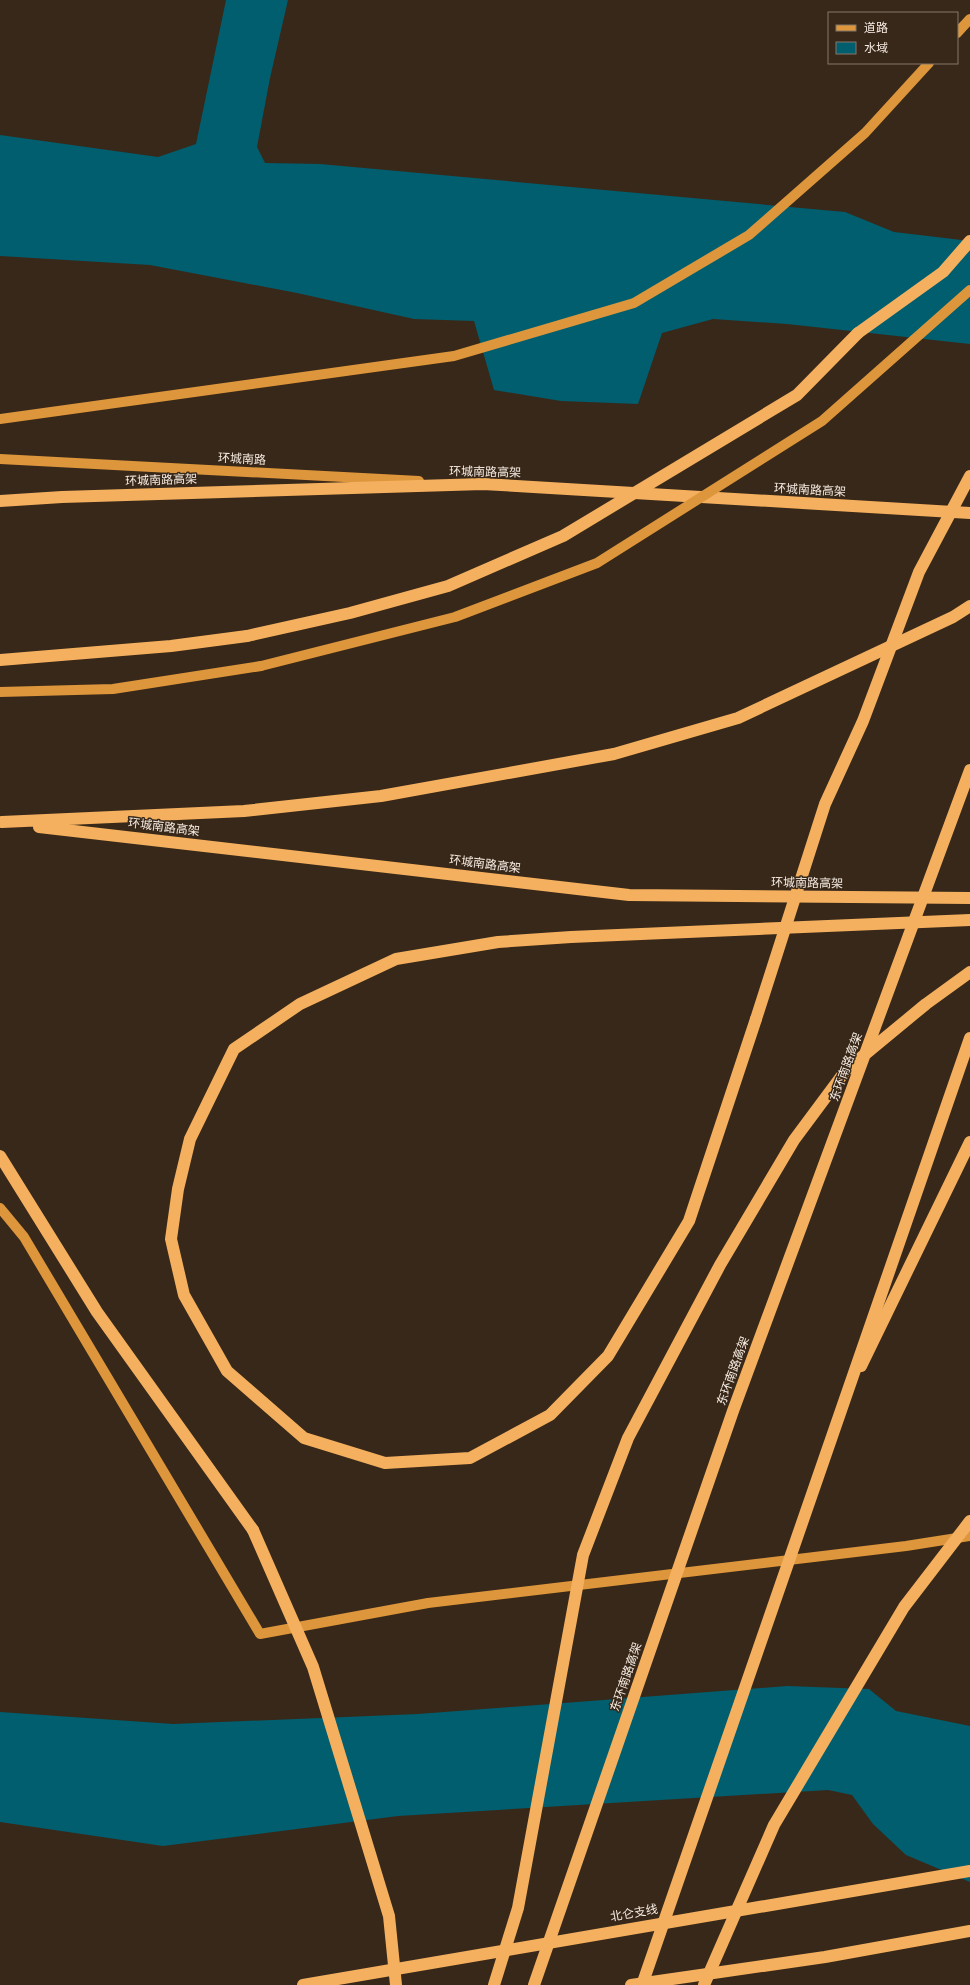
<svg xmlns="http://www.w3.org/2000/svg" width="970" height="1985" font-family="'Varela Round','Noto Sans SC',sans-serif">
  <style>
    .water { fill: #015e6e }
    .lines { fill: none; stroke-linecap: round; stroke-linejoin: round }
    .major { stroke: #dd963b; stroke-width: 10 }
    .highway { stroke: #f4b05e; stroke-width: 12 }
    .major-bridge { stroke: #dd963b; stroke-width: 10 }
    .highway-bridge { stroke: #f4b05e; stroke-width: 12 }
    .labels { text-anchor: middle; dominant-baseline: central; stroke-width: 3; stroke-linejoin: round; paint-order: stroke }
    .street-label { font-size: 12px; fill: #f6ebe2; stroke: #382819 }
  </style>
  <rect width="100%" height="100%" fill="#382819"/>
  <!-- water -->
  <path class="water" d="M 226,0 L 288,0 L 270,78 L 257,147 L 265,163 L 320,164 L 845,212 L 894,232 L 970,241 L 970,344 L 787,324 L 713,319 L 662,333 L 638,404 L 561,401 L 494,390 L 474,321 L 414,319 L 297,293 L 150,265 L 0,256 L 0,135 L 158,157 L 196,144 Z
    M 787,1686 L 869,1689 L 896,1711 L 970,1726 L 970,1882 L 906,1855 L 873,1824 L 852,1795 L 828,1790 L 398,1816 L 163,1846 L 0,1822 L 0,1712 L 173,1724 L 418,1714 Z"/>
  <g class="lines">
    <!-- major -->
    <path class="major" d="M 957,33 L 970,19
      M 0,419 L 454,356 L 634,303 L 749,235 L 865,133 L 929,63
      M 0,459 L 419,481
      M 0,692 L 113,689 L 261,666
      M 0,1208 L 24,1237 L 260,1634 L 428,1603 L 906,1546 L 970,1536"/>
    <!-- highway -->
    <path class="highway" d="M 858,333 L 943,272 L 970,241
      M 0,501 L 62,497 L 483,484 L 970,513
      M 0,660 L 171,646 L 247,636
      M 2,822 L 244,811 L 381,796 L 614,754 L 738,718 L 953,617 L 970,606
      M 39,827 L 629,895 L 970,898
      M 756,1019 L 689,1221 L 608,1356 L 550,1415 L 470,1458 L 385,1463 L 304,1438 L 227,1371 L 184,1295 L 171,1239 L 178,1189 L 190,1139 L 234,1049 L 300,1004 L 396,959 L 498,942 L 571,937 L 970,920
      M 0,1156 L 97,1312 L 253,1530
      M 861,1366 L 970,1142
      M 303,1985 L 970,1871
      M 631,1985 L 825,1957 L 970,1931"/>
    <!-- major-bridge -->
    <path class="major-bridge" d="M 261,666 L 455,617 L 597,563 L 822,421 L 970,290"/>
    <!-- highway-bridge -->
    <path class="highway-bridge" d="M 247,636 L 350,613 L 448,586 L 563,536 L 797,395 L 858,333
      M 756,1019 L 825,804 L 863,721 L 919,572 L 970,476
      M 253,1530 L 313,1667 L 389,1916 L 396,1985
      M 494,1985 L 518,1908 L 583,1555 L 628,1438 L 720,1265 L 794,1140 L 846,1070 L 926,1004 L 970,972
      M 534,1985 L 733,1411 L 970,770
      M 642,1985 L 970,1038
      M 704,1985 L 774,1825 L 904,1607 L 970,1521"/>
  </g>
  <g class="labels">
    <!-- street labels -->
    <g class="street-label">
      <text transform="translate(242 459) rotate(3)">环城南路</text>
      <text transform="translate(485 472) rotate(1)">环城南路高架</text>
      <text transform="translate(161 480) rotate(-2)">环城南路高架</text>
      <text transform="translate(810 490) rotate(3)">环城南路高架</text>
      <text transform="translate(164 827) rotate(7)">环城南路高架</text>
      <text transform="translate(485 864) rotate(7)">环城南路高架</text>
      <text transform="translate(807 883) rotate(1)">环城南路高架</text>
      <text transform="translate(846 1067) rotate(-70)">东环南路高架</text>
      <text transform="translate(733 1371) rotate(-70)">东环南路高架</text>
      <text transform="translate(626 1677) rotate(-71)">东环南路高架</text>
      <text transform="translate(634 1913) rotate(-10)">北仑支线</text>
    </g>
  </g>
  <!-- legend -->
  <rect x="828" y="12" width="130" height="52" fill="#382819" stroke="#847669"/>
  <rect x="836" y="25" width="20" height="6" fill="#dd963b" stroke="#847669"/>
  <text x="864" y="32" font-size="12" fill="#f6ebe2">道路</text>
  <rect x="836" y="42" width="20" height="12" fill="#015e6e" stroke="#847669"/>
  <text x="864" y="52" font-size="12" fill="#f6ebe2">水域</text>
</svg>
